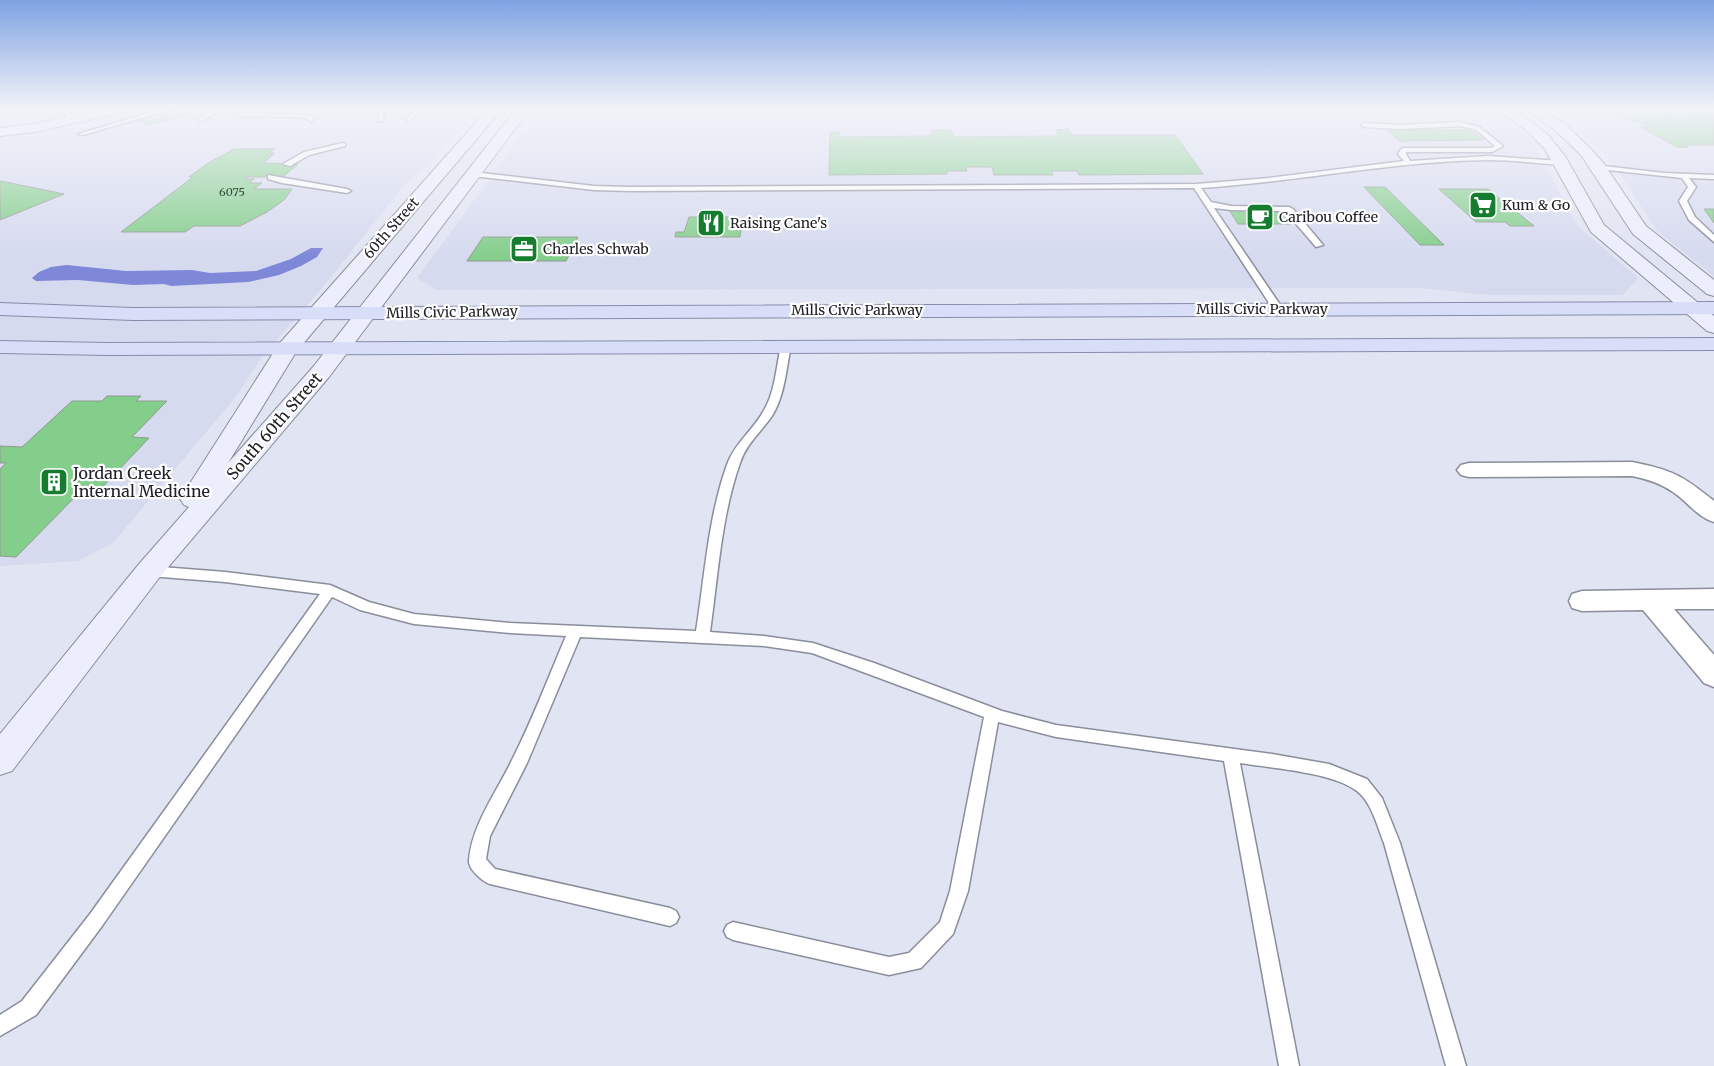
<svg xmlns="http://www.w3.org/2000/svg" width="1714" height="1066" font-family="Merriweather,serif">
  <style>
    .built { fill: #d6daef }
    .water { fill: #7f88d8 }
    .building { fill: #84ce8c; stroke: #909a90 }
    .lines { fill: none; stroke-linecap: round; stroke-linejoin: round }
    .lane-casing { stroke: #8a8d9a; stroke-width: 3 }
    .street-casing { stroke: #8a8d9a; stroke-width: 3 }
    .secondary-casing { stroke: #8a8d9a; stroke-width: 2 }
    .primary-casing { stroke: #878cac; stroke-width: 2 }
    .lane { fill: #fff; fill-rule: evenodd }
    .street { fill: #fff; fill-rule: evenodd }
    .secondary { fill: #eceefc; fill-rule: evenodd }
    .primary { fill: #d8ddf8; fill-rule: evenodd }
    .labels { text-anchor: middle; dominant-baseline: central; stroke-width: 4.5; stroke-linejoin: round; paint-order: stroke }
    .far-number-label { font-size: 11px; fill: #394c40 }
    .far-poi-label { font-size: 14px; fill: #202026; stroke: #fff; text-anchor: start }
    .far-street-label { font-size: 14px; fill: #202026; stroke: #fff }
    .street-label { font-size: 16px; fill: #202026; stroke: #fff }
    .poi-label { font-size: 16px; fill: #202026; stroke: #fff; text-anchor: start }
  </style>
  <rect width="100%" height="100%" fill="#e1e4f2"/>
  <!-- built -->
  <path class="built" d="M 0,109 L 484,109 L 400,190 L 324,286 L 262,357 L 235,398 L 113,543 L 78,561 L 0,566 Z
    M 541,109 L 1492,109 L 1528,137 L 1538,150 L 1567,208 L 1579,227 L 1638,278 L 1623,295 L 1488,295 L 1420,288 L 437,290 L 417,278 Z
    M 1545,109 L 1714,109 L 1714,276 L 1658,232 L 1616,168 L 1603,153 L 1575,128 Z"/>
  <!-- water -->
  <path class="water" d="M 311,248 L 323,248 L 317,257 L 301,266 L 279,275 L 248,282 L 171,286 L 164,284 L 133,285 L 78,280 L 36,281 L 32,278 L 39,272 L 51,267 L 67,265 L 126,271 L 192,270 L 210,273 L 256,271 L 291,259 Z"/>
  <!-- building -->
  <path class="building" d="M 177,109 L 182,109 L 191,114 L 147,125 L 137,119 Z
    M 1610,109 L 1664,109 L 1674,114 L 1714,113 L 1714,145 L 1684,145 L 1688,147 L 1677,147 L 1640,127 L 1648,127 L 1639,122 L 1633,122 Z
    M 273,110 L 309,110 L 305,113 L 269,113 Z
    M 1069,129 L 1072,135 L 1175,135 L 1203,174 L 1079,175 L 1077,171 L 1051,171 L 1053,175 L 994,175 L 992,167 L 966,167 L 967,171 L 947,171 L 947,174 L 829,175 L 830,132 L 839,132 L 839,137 L 933,136 L 931,130 L 951,130 L 953,137 L 1059,136 L 1056,130 Z
    M 1387,130 L 1470,130 L 1484,140 L 1400,141 Z
    M 234,149 L 275,149 L 269,153 L 275,153 L 263,163 L 298,164 L 283,177 L 247,177 L 244,179 L 254,179 L 249,183 L 262,183 L 254,189 L 292,189 L 284,200 L 267,212 L 240,226 L 194,226 L 185,232 L 121,232 L 193,177 L 189,177 L 208,163 Z
    M 0,182 L 1,181 L 64,194 L 0,220 Z
    M 1364,187 L 1385,187 L 1444,245 L 1420,245 Z
    M 1439,189 L 1488,189 L 1534,226 L 1510,226 L 1505,222 L 1476,222 Z
    M 1704,209 L 1714,209 L 1714,223 Z
    M 1229,210 L 1280,210 L 1291,224 L 1238,224 Z
    M 689,217 L 737,217 L 734,230 L 741,230 L 740,237 L 675,237 L 676,232 L 684,232 Z
    M 483,237 L 578,237 L 566,261 L 467,261 Z
    M 107,396 L 141,396 L 136,401 L 167,401 L 132,437 L 149,438 L 95,495 L 77,495 L 16,557 L 0,556 L 0,469 L 6,463 L 0,463 L 0,446 L 22,447 L 72,401 L 102,401 Z"/>
  <g class="lines">
    <defs>
      <path id="lane" d="M 60,109 L 66,109 L 75,120 L 74,121 L 70,121 Z
        M 163,109 L 172,109 L 83,135 L 78,134 Z
        M 214,109 L 221,109 L 202,121 L 198,121 L 198,119 Z
        M 370,109 L 384,111 L 383,121 L 379,121 L 379,113 Z
        M 417,109 L 423,109 L 410,121 L 406,121 L 406,119 Z
        M 240,113 L 310,115 L 314,120 L 311,122 L 306,118 L 299,117 L 238,116 L 237,115 Z
        M 1460,122 L 1479,127 L 1503,146 L 1492,152 L 1406,152 L 1406,154 L 1410,161 L 1488,156 L 1560,161 L 1564,163 L 1560,165 C 1536,163 1512,160 1488,160 C 1392,161 1297,182 1201,188 L 1211,202 L 1231,206 L 1289,207 L 1293,209 L 1323,245 L 1316,247 L 1285,211 L 1231,210 L 1214,208 L 1283,309 L 1278,312 L 1273,309 L 1194,188 L 631,191 L 594,190 L 473,176 L 469,174 L 473,172 L 594,186 L 631,187 L 1196,184 L 1269,178 L 1404,161 L 1398,154 L 1401,149 L 1403,148 L 1491,148 L 1495,146 L 1475,129 L 1460,126 L 1402,129 L 1364,127 L 1361,125 L 1364,123 L 1402,125 Z
        M 343,143 L 345,144 L 345,146 L 309,155 L 290,166 L 283,164 L 304,152 Z
        M 1595,165 L 1664,173 L 1714,175 L 1714,179 L 1689,178 L 1696,187 L 1687,201 L 1695,217 L 1714,235 L 1714,242 L 1689,220 L 1679,201 L 1688,187 L 1682,178 L 1598,169 L 1595,169 Z
        M 268,175 L 347,189 L 351,191 L 347,193 L 282,183 L 268,179 Z
        M 786,343 L 791,346 C 786,369 785,395 772,416 C 761,432 746,444 740,463 C 721,517 718,576 710,632 L 764,636 L 813,643 L 874,663 L 1002,711 L 1056,725 L 1272,754 L 1329,764 L 1367,779 L 1382,798 L 1400,843 L 1466,1066 L 1446,1066 L 1384,843 C 1377,826 1371,799 1354,789 C 1329,772 1271,768 1240,763 L 1299,1066 L 1279,1066 L 1224,761 L 1056,737 L 998,722 L 968,891 L 953,934 L 921,968 L 889,975 L 733,940 L 727,937 L 724,931 L 727,925 L 733,922 L 889,957 L 909,953 L 940,922 L 950,891 L 984,717 L 812,653 L 764,646 L 580,637 L 527,763 L 490,836 L 486,859 L 495,869 L 670,908 L 676,911 L 679,917 L 676,923 L 670,926 L 490,884 C 482,881 468,869 469,860 C 472,825 496,793 511,762 C 532,721 548,678 566,636 L 510,633 L 414,624 L 360,610 L 332,597 L 102,926 L 36,1015 L 0,1036 L 0,1015 L 22,1001 L 90,914 L 320,594 L 225,582 L 149,576 L 144,574 L 142,571 L 144,568 L 149,566 L 225,572 L 330,585 L 369,602 L 414,614 L 510,623 L 696,631 C 705,575 708,516 728,462 C 736,442 753,430 763,412 C 775,393 776,368 781,346 Z"/>
      <path id="street" d="M 1632,462 C 1672,470 1682,475 1714,501 L 1714,522 C 1697,517 1687,501 1673,492 C 1660,483 1647,479 1632,476 L 1469,477 L 1461,475 L 1457,470 L 1461,465 L 1469,463 Z
        M 1714,589 L 1714,609 L 1674,609 L 1714,655 L 1714,687 L 1704,683 L 1643,610 L 1582,611 L 1572,608 L 1569,601 L 1572,594 L 1582,591 Z"/>
      <path id="secondary" d="M 102,109 L 127,109 L 125,112 L 35,132 L 0,136 L 0,128 L 35,124 Z
        M 488,109 L 502,109 L 296,352 L 228,463 L 313,367 L 516,109 L 530,109 L 329,377 L 159,578 L 12,771 L 0,775 L 0,734 L 139,564 L 189,507 L 184,505 L 180,499 L 279,344 Z
        M 1498,109 L 1514,109 L 1547,134 L 1565,156 L 1604,225 L 1714,316 L 1714,333 L 1707,331 L 1591,232 L 1545,149 L 1528,132 Z
        M 1525,109 L 1541,109 L 1566,125 L 1591,149 L 1604,164 L 1646,226 L 1714,280 L 1714,296 L 1707,294 L 1633,234 L 1581,155 L 1556,131 Z"/>
      <path id="primary" d="M 1714,302 L 1714,314 L 133,320 L 0,315 L 0,303 L 133,308 Z
        M 1714,338 L 1714,350 L 106,355 L 0,353 L 0,341 L 106,343 Z"/>
    </defs>
    <!-- lane casing -->
    <use href="#lane" class="lane-casing"/>
    <!-- street casing -->
    <use href="#street" class="street-casing"/>
    <!-- secondary casing -->
    <use href="#secondary" class="secondary-casing"/>
    <!-- primary casing -->
    <use href="#primary" class="primary-casing"/>
    <!-- lane -->
    <use href="#lane" class="lane"/>
    <!-- street -->
    <use href="#street" class="street"/>
    <!-- secondary -->
    <use href="#secondary" class="secondary"/>
    <!-- primary -->
    <use href="#primary" class="primary"/>
  </g>
  <!-- sky -->
  <linearGradient id="sky" x2="0" y2="1"><stop stop-color="#7ea2e2"/><stop offset="0.42" stop-color="#f2f3f9"/><stop offset="1" stop-color="#f2f3f9" stop-opacity="0"/></linearGradient>
  <rect width="1714" height="258" fill="url(#sky)"/>
  <!-- icons -->
  <defs>
    <symbol id="supermarket-square" viewBox="-11 -11 22 22"><rect x="-9" y="-9" width="18" height="18" rx="4" fill="#167c30" stroke="#fff"/><path d="M-6-5.5h2.5l.6 2H6L4.5 2H-2.5L-4.4-4H-6ZM-1.5 3.2a1.3 1.3 0 1 0 .1 0ZM3 3.2a1.3 1.3 0 1 0 .1 0Z" fill="#fff"/></symbol>
    <symbol id="cafe-square" viewBox="-11 -11 22 22"><rect x="-9" y="-9" width="18" height="18" rx="4" fill="#167c30" stroke="#fff"/><path d="M-5.5-4.5H6V0H3Q3 3.5 0 3.5H-2.5Q-5.5 3.5-5.5 0ZM3-3.2v2h1.7v-2ZM-6 4.5H4V6H-6Z" fill="#fff"/></symbol>
    <symbol id="restaurant-square" viewBox="-11 -11 22 22"><rect x="-9" y="-9" width="18" height="18" rx="4" fill="#167c30" stroke="#fff"/><path d="M-5-6h1v4h1v-4h1v4h1v-4h1v5L-1.5 .5V6h-2V.5L-5-1ZM5-6V6H3V1.5H1.5Q1.5-4 5-6Z" fill="#fff"/></symbol>
    <symbol id="office-square" viewBox="-11 -11 22 22"><rect x="-9" y="-9" width="18" height="18" rx="4" fill="#167c30" stroke="#fff"/><path d="M-6-3h4V-5.5h4V-3h4V5H-6ZM-1-4.5V-3h2v-1.5ZM-6 0V1H6V0Z" fill="#fff"/></symbol>
    <symbol id="building-square" viewBox="-11 -11 22 22"><rect x="-9" y="-9" width="18" height="18" rx="4" fill="#167c30" stroke="#fff"/><path d="M-4-6H4V6H1V3H-1V6H-4ZM-2.5-4.3h1.7v1.8h-1.7ZM.8-4.3h1.7v1.8H.8ZM-2.5-1h1.7V.8h-1.7ZM.8-1h1.7V.8H.8Z" fill="#fff"/></symbol>
  </defs>
  <g fill-rule="evenodd">
    <use href="#supermarket-square" x="1467" y="189" width="32" height="32"/>
    <use href="#cafe-square" x="1244" y="201" width="32" height="32"/>
    <use href="#restaurant-square" x="695" y="207" width="32" height="32"/>
    <use href="#office-square" x="508" y="233" width="32" height="32"/>
    <use href="#building-square" x="38" y="466" width="32" height="32"/>
  </g>
  <g class="labels">
    <!-- far-number labels -->
    <g class="far-number-label">
      <text x="232" y="192">6075</text>
    </g>
    <!-- far-poi labels -->
    <g class="far-poi-label">
      <text x="1502" y="205">Kum &amp; Go</text>
      <text x="1279" y="217">Caribou Coffee</text>
      <text x="730" y="223">Raising Cane's</text>
      <text x="543" y="249">Charles Schwab</text>
    </g>
    <!-- far-street labels -->
    <g class="far-street-label">
      <text transform="translate(391 228) rotate(-49)">60th Street</text>
      <text x="1262" y="309">Mills Civic Parkway</text>
      <text x="857" y="310">Mills Civic Parkway</text>
      <text transform="translate(452 312) rotate(-1)">Mills Civic Parkway</text>
    </g>
    <!-- street labels -->
    <g class="street-label">
      <text transform="translate(274 426) rotate(-49)">South 60th Street</text>
    </g>
    <!-- poi labels -->
    <g class="poi-label">
      <text x="73" y="473">Jordan Creek<tspan x="73" dy="18">Internal Medicine</tspan></text>
    </g>
  </g>
</svg>
